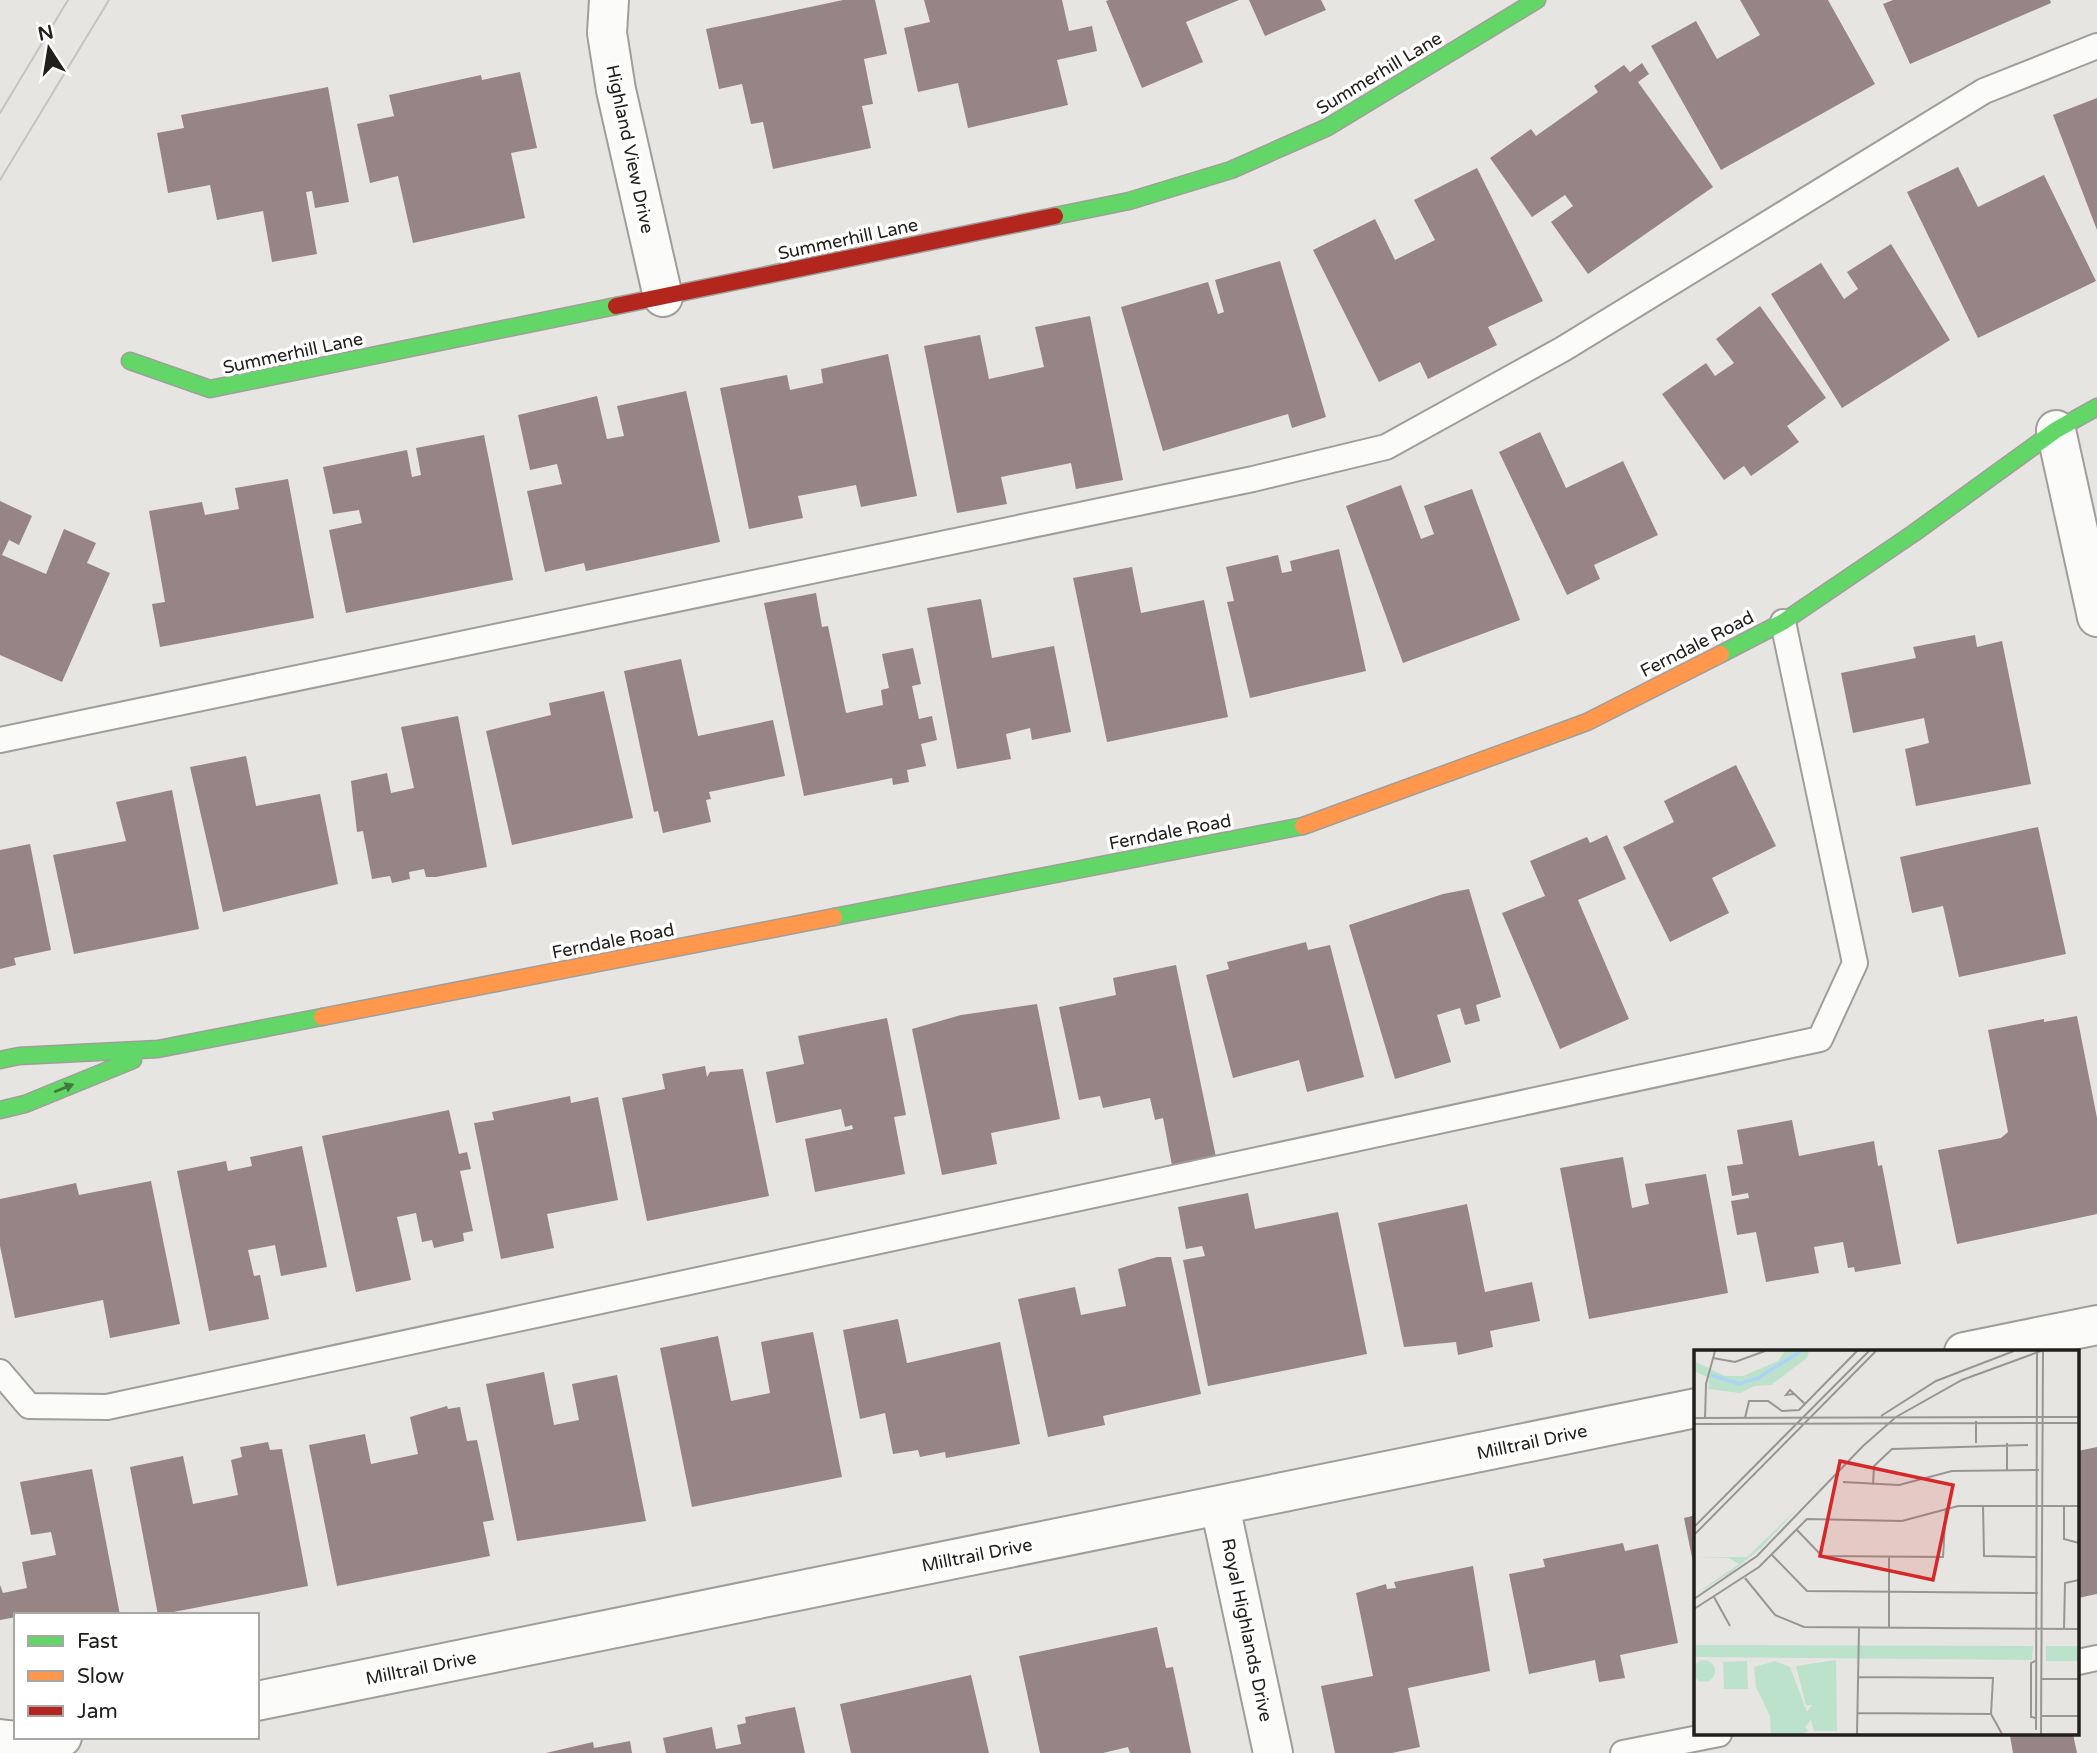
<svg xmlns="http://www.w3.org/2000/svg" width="2097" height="1753" font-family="'Varela Round',sans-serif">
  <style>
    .building { fill: #968584 }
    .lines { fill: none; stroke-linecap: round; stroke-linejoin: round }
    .lane-casing { stroke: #a09e9b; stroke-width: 28 }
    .street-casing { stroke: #a09e9b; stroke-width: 42 }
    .fast-casing { stroke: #a09e9b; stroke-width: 19 }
    .slow-casing { stroke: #a09e9b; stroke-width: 19 }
    .jam-casing { stroke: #a09e9b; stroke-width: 19 }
    .lane { stroke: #fbfbfa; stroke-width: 24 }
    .street { stroke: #fbfbfa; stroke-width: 38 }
    .fast { stroke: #63d668; stroke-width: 16 }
    .slow { stroke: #ff974d; stroke-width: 16 }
    .jam { stroke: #b3261e; stroke-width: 16 }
    .tram { stroke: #c4c4c2; stroke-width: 2 }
    .oneway { fill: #427b42 }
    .labels { text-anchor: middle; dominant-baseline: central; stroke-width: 7; stroke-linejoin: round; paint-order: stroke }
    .street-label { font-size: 18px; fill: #22201d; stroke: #fff }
    .inset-river { fill: none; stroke: #acd4f6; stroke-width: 3.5 }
    .inset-road { fill: none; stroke: #989693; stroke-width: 2 }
    .view { fill: #d62828; fill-opacity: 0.15; stroke: #d62828; stroke-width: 3.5 }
    .inset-edge { fill: none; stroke: #22201d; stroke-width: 3.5 }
  </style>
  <rect width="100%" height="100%" fill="#e7e5e1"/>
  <!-- building -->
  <path class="building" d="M 843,0 L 875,0 L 887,54 L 864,59 L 873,104 L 862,106 L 871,148 L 773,169 L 763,122 L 751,124 L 742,84 L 719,89 L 706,29 Z
    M 924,0 L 1062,0 L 1069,31 L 1092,26 L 1097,51 L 1057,60 L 1068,105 L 968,128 L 958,83 L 918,92 L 904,28 L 930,22 Z
    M 1109,0 L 1239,0 L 1186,22 L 1203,62 L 1142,88 L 1106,1 Z
    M 1249,0 L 1321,0 L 1326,10 L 1265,36 Z
    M 1740,0 L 1828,0 L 1875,84 L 1721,170 L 1651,46 L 1696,21 L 1717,59 L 1760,35 Z
    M 1893,0 L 2050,0 L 2051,3 L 1910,64 L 1883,4 Z
    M 1642,63 L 1649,74 L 1638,82 L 1713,187 L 1588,274 L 1551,222 L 1573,206 L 1565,195 L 1532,217 L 1490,158 L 1531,129 L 1536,136 L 1598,92 L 1594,86 L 1624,65 L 1630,72 Z
    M 520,72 L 537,148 L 511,153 L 525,218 L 413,243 L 398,176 L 370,183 L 357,124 L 394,116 L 389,95 L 481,75 L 482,80 Z
    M 328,87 L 349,202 L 315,208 L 312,191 L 306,192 L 317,254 L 272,262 L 263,211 L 217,220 L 210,185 L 168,193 L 157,133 L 184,128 L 181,115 Z
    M 2097,98 L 2097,230 L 2053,115 Z
    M 1958,167 L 1978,207 L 2044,175 L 2096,281 L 1978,338 L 1907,192 Z
    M 1477,168 L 1543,301 L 1488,327 L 1497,345 L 1428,379 L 1420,362 L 1379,382 L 1313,250 L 1375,219 L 1395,260 L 1435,240 L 1414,200 Z
    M 1891,244 L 1950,340 L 1842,408 L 1771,294 L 1821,263 L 1844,299 L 1858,289 L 1847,272 Z
    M 1280,261 L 1326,417 L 1292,428 L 1288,414 L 1163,451 L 1121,307 L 1208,282 L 1218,314 L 1224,312 L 1215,280 Z
    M 1760,306 L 1826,398 L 1787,426 L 1799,442 L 1751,476 L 1744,466 L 1724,480 L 1662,394 L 1706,363 L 1715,376 L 1734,363 L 1716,339 Z
    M 1090,316 L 1123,480 L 1076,489 L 1071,463 L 1001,477 L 1007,504 L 957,513 L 924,346 L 980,335 L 989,379 L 1044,367 L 1035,327 Z
    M 888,354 L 917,496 L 861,507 L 856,485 L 798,496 L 803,518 L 749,529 L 720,388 L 787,375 L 790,390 L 823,383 L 821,369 Z
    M 686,391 L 720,542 L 586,571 L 584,563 L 545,572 L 527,491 L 562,484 L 557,464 L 530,470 L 518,415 L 597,396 L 607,439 L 624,436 L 617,406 Z
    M 1540,432 L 1566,488 L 1623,461 L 1658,535 L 1594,565 L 1600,579 L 1567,595 L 1499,452 Z
    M 484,435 L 513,580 L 346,613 L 329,530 L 362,523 L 359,510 L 333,514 L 323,467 L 407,450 L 412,477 L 421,475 L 416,448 Z
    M 288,479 L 314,618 L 160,647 L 152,604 L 165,602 L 149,511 L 202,502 L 205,515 L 239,509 L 235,488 Z
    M 1401,485 L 1421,539 L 1434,534 L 1424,506 L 1472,489 L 1520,620 L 1403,663 L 1346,506 Z
    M 0,501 L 32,516 L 19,545 L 9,540 L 2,555 L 46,574 L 64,529 L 96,543 L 87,563 L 110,573 L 62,682 L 0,655 Z
    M 1339,549 L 1366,671 L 1250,698 L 1227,602 L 1234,601 L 1226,567 L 1278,555 L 1282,573 L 1292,571 L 1290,561 Z
    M 1132,567 L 1141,613 L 1204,600 L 1228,717 L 1107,742 L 1073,578 Z
    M 816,593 L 822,627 L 828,626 L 846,713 L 883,705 L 881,690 L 889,688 L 882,654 L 913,648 L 921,684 L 912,686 L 919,719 L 932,716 L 937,740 L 921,744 L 926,766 L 907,770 L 909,782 L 893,785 L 892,778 L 804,796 L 764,603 Z
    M 981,599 L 992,658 L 1054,646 L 1071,732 L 1032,740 L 1030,728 L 1006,734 L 1011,759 L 957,769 L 927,608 Z
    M 1975,635 L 1977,647 L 2002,641 L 2031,784 L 1916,806 L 1905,749 L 1929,743 L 1924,718 L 1853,733 L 1841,673 L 1916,658 L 1913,647 Z
    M 681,659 L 698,736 L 773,720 L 785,776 L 709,792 L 711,799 L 706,800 L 711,822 L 663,833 L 658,811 L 654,812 L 624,671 Z
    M 604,691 L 633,818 L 512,845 L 486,731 L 551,715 L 549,703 Z
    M 458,716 L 487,867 L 436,877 L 426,877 L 424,869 L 409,872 L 410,879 L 392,883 L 390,876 L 372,879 L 363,831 L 357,832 L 351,781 L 387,773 L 391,793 L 414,788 L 401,727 Z
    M 246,756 L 256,806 L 320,794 L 338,884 L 223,912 L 190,767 Z
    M 1736,765 L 1776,846 L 1712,878 L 1729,913 L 1670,942 L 1623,847 L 1674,822 L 1664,801 Z
    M 172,790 L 199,929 L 74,954 L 53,855 L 126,841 L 116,802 Z
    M 2038,827 L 2066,954 L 1959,977 L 1943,906 L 1912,913 L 1900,857 Z
    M 1607,835 L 1626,879 L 1578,900 L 1629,1019 L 1560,1049 L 1502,913 L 1545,896 L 1530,861 L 1587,837 L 1590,843 Z
    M 30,844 L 51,950 L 14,958 L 16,965 L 0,969 L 0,850 Z
    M 1469,889 L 1501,997 L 1476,1005 L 1480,1021 L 1465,1025 L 1460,1008 L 1437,1015 L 1451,1062 L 1395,1079 L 1349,925 L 1443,894 Z
    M 1306,942 L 1308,950 L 1330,945 L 1364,1077 L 1307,1092 L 1299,1060 L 1233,1078 L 1206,975 L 1229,969 L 1227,962 Z
    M 1176,965 L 1217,1162 L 1173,1171 L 1163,1118 L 1155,1120 L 1150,1098 L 1103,1108 L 1100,1096 L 1079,1100 L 1059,1007 L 1116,995 L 1113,978 Z
    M 1037,1004 L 1060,1119 L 991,1133 L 997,1164 L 942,1175 L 912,1029 L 961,1015 Z
    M 2077,1016 L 2097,1118 L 2097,1214 L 1957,1244 L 1938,1150 L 2001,1138 L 2008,1132 L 1988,1030 L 2044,1019 L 2044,1022 Z
    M 887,1018 L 906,1115 L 894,1117 L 905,1174 L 815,1192 L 805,1139 L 853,1129 L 852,1125 L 845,1127 L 841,1109 L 776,1123 L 766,1072 L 804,1064 L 798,1036 Z
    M 705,1066 L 707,1077 L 710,1072 L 743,1069 L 769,1196 L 647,1221 L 622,1098 L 665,1089 L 662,1074 Z
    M 570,1096 L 571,1103 L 598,1097 L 618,1200 L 547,1214 L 554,1248 L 501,1259 L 474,1123 L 494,1120 L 492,1112 Z
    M 449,1110 L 459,1154 L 467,1152 L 471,1169 L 460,1171 L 473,1231 L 463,1233 L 464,1241 L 434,1248 L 432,1240 L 422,1242 L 416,1213 L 397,1217 L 411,1280 L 356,1292 L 322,1136 Z
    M 1792,1120 L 1799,1156 L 1874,1141 L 1878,1166 L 1882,1165 L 1901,1264 L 1855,1272 L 1854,1267 L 1848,1268 L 1843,1242 L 1814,1247 L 1819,1273 L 1766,1282 L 1756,1232 L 1737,1235 L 1731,1201 L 1749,1198 L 1748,1193 L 1732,1196 L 1727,1166 L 1743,1164 L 1737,1130 Z
    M 302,1146 L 327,1267 L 281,1276 L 275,1245 L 248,1250 L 254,1276 L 260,1275 L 269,1319 L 209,1331 L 177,1171 L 226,1161 L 228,1171 L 252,1166 L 250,1157 Z
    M 1623,1157 L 1632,1208 L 1649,1204 L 1645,1184 L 1706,1174 L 1728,1293 L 1589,1319 L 1560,1168 Z
    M 151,1181 L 180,1324 L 110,1338 L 103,1300 L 15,1318 L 0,1246 L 0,1199 L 76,1183 L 79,1195 Z
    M 1248,1193 L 1255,1229 L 1338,1212 L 1367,1354 L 1208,1386 L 1183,1260 L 1205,1256 L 1202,1246 L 1186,1249 L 1178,1207 Z
    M 1467,1204 L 1485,1292 L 1532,1282 L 1540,1321 L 1490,1331 L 1493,1347 L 1458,1355 L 1456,1342 L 1404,1347 L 1378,1223 Z
    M 1157,1257 L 1171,1257 L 1201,1394 L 1103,1416 L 1105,1425 L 1048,1437 L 1018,1299 L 1075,1287 L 1081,1315 L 1126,1306 L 1118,1269 Z
    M 898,1319 L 907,1363 L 1000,1342 L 1020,1444 L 946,1458 L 945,1452 L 920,1457 L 918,1450 L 893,1454 L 885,1413 L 860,1419 L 843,1330 Z
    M 813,1332 L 842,1477 L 692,1507 L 660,1348 L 718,1336 L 731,1401 L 770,1393 L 761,1342 Z
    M 544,1372 L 554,1425 L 579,1420 L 572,1384 L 617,1375 L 646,1521 L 517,1541 L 486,1384 Z
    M 447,1406 L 448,1409 L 460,1407 L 467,1441 L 477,1440 L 494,1520 L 483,1522 L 490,1556 L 337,1586 L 309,1445 L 365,1434 L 371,1464 L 418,1454 L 410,1417 Z
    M 268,1442 L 270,1450 L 282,1449 L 308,1586 L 158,1615 L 130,1467 L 183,1456 L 193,1504 L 238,1495 L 231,1460 L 242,1457 L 240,1447 Z
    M 2097,1447 L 2097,1594 L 2078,1598 L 2078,1451 Z
    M 92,1469 L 120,1615 L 16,1615 L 16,1617 L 0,1620 L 0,1585 L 3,1593 L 27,1588 L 22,1562 L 56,1555 L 51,1532 L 31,1535 L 20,1482 Z
    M 1696,1515 L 1696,1572 L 1695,1572 L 1684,1518 Z
    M 1623,1543 L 1625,1551 L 1658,1544 L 1678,1643 L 1620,1655 L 1625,1678 L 1599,1682 L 1595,1660 L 1529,1674 L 1509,1574 L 1545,1567 L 1543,1559 Z
    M 1473,1566 L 1490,1671 L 1408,1688 L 1420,1747 L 1392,1753 L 1335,1753 L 1321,1686 L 1373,1676 L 1356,1593 L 1386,1584 L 1387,1589 L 1396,1588 L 1394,1582 Z
    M 1157,1627 L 1166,1668 L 1173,1667 L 1191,1753 L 1130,1753 L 1128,1747 L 1103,1753 L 1040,1753 L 1019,1656 Z
    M 971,1675 L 989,1753 L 851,1753 L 840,1704 Z
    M 795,1707 L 805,1753 L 666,1753 L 663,1738 L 712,1727 L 716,1749 L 741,1744 L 737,1725 L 746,1723 L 745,1717 Z
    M 2021,1734 L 2073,1734 L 2077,1753 L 2013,1753 L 2010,1736 Z
    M 630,1741 L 632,1753 L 546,1753 L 593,1742 L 594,1748 Z"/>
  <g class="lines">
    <defs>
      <path id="lane" d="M 0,740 L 1253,479 L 1386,447 L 1563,349 L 1984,91 L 2097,46
        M 0,1372 L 29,1406 L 107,1407 L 1820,1039 L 1855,963 L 1783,622
        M 2078,1662 L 2097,1658
        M 1623,1753 L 1719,1734"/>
      <path id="street" d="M 609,0 L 607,33 L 616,90 L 663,297
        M 2056,430 L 2097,617
        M 1964,1352 L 2097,1325
        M 1220,1506 L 1273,1753
        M 257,1701 L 1696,1408
        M 0,1739 L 26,1742 L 62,1737"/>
      <path id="fast" d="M 1055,216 L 1129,201 L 1231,170 L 1328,127 L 1537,0
        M 130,361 L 210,389 L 616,306
        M 1721,654 L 1783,622 L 1914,533 L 2056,430 L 2097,407
        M 834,917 L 1303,826
        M 0,1060 L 19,1056 L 158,1049 L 322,1017
        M 0,1110 L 25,1104 L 133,1060"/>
      <path id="slow" d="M 1303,826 L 1587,722 L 1721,654
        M 322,1017 L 834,917"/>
      <path id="jam" d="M 616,306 L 1055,216"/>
    </defs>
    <!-- lane casing -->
    <use href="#lane" class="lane-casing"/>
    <!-- street casing -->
    <use href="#street" class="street-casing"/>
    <!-- fast casing -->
    <use href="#fast" class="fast-casing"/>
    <!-- slow casing -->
    <use href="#slow" class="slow-casing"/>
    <!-- jam casing -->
    <use href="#jam" class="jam-casing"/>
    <!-- lane -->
    <use href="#lane" class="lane"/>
    <!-- street -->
    <use href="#street" class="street"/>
    <!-- fast -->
    <use href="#fast" class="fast"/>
    <!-- slow -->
    <use href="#slow" class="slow"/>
    <!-- jam -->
    <use href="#jam" class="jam"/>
    <!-- tram -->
    <path class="tram" d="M 0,113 L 68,0
      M 0,180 L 109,0"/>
  </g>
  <!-- one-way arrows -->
  <defs><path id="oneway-solid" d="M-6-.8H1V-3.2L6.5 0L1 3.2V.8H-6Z" transform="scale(1.75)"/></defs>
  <use class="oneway" href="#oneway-solid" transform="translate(64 1088) rotate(-22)"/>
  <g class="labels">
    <!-- street labels -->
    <g class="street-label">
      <text transform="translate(1379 73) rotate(-31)">Summerhill Lane</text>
      <text transform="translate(630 149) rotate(78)">Highland View Drive</text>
      <text transform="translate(848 239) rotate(-12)">Summerhill Lane</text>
      <text transform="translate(293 353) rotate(-12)">Summerhill Lane</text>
      <text transform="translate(1697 644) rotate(-27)">Ferndale Road</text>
      <text transform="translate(1170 832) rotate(-11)">Ferndale Road</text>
      <text transform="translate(613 941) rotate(-11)">Ferndale Road</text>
      <text transform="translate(1532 1442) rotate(-12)">Milltrail Drive</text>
      <text transform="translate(977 1555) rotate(-11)">Milltrail Drive</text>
      <text transform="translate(1247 1630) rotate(78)">Royal Highlands Drive</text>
      <text transform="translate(421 1668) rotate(-11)">Milltrail Drive</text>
    </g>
  </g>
  <!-- overview -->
  <g transform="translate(1694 1350)">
    <rect width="385" height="385" fill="#e7e5e1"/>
    <path d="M 91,1 L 115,1 L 113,8 L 77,35 L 60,36 L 46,43 L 14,39 L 15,28 L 0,21 L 0,11 L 31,26 L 49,26 L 84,11 ZM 105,157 L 66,199 L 36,223 L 0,245 L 45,214 L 35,208 L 0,207 L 53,207 ZM 0,295 L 339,296 L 338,310 L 0,307 ZM 352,296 L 385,296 L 385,311 L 352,311 ZM-1 321a11 11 0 1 1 22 0a11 11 0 1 1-22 0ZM 142,310 L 143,381 L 120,381 L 117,370 L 111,377 L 115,381 L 107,384 L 77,384 L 76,366 L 62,337 L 60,317 L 81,311 L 96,317 L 113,362 L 118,355 L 112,355 L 102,316 ZM 53,311 L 54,339 L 30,339 L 29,312 Z" fill="#bce2cc"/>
    <path class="inset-river" d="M 17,25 L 45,34 L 64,28 L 107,1"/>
    <path class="inset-road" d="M 19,8 L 41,12 L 71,1M 100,44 L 92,45 L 96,40 L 111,54M 187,66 L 242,31 L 320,1M 0,68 L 385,67M 51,68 L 55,51 L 74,51 L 88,61 L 105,60 L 163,1M 11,69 L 12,34 L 21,1M 0,74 L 385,73M 282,93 L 282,71M 313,93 L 313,120M 149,132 L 205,135 L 258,121 L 345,120M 179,135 L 180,116 L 198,99 L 334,95M 289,155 L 290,206 L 342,207M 370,156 L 370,189 L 385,193M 0,177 L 175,1M 102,179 L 128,206 L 249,207 L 252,158M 0,185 L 182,1M 78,205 L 113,241 L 344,243M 51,228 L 81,265 L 110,277 L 385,279M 20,247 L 36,276M 0,249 L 63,206 L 169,96 L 202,67 L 268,30 L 347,1M 0,259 L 65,217 L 113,169 L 208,171 L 264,156 L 385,156M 195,278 L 195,206M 370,279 L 371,233 L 385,230M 341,311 L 337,313 L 337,367 L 342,368M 164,327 L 299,328 L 297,364 L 308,384M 347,329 L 385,329M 163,363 L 297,364M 347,366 L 385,366M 342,380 L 343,1M 163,384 L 165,278M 347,384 L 349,1"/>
    <path class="view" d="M 146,111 L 259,135 L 239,230 L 126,206 Z"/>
    <rect width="385" height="385" class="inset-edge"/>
  </g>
  <!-- legend -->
  <rect x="14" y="1613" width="245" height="126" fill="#ffffff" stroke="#a7a6a5" stroke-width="2"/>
  <rect x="28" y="1636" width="35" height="10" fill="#63d668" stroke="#a7a6a5" stroke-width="2"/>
  <text x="77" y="1648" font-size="21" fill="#22201d">Fast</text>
  <rect x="28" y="1671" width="35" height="10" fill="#ff974d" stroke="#a7a6a5" stroke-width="2"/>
  <text x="77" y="1683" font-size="21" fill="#22201d">Slow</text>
  <rect x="28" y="1706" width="35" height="10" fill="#b3261e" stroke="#a7a6a5" stroke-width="2"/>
  <text x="77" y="1718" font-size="21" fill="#22201d">Jam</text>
  <!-- north arrow -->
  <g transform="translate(49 49) rotate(348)" stroke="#ffffff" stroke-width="5" paint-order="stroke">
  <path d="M0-5L12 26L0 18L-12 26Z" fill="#22201d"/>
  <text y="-10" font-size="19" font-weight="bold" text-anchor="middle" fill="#22201d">N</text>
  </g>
</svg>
